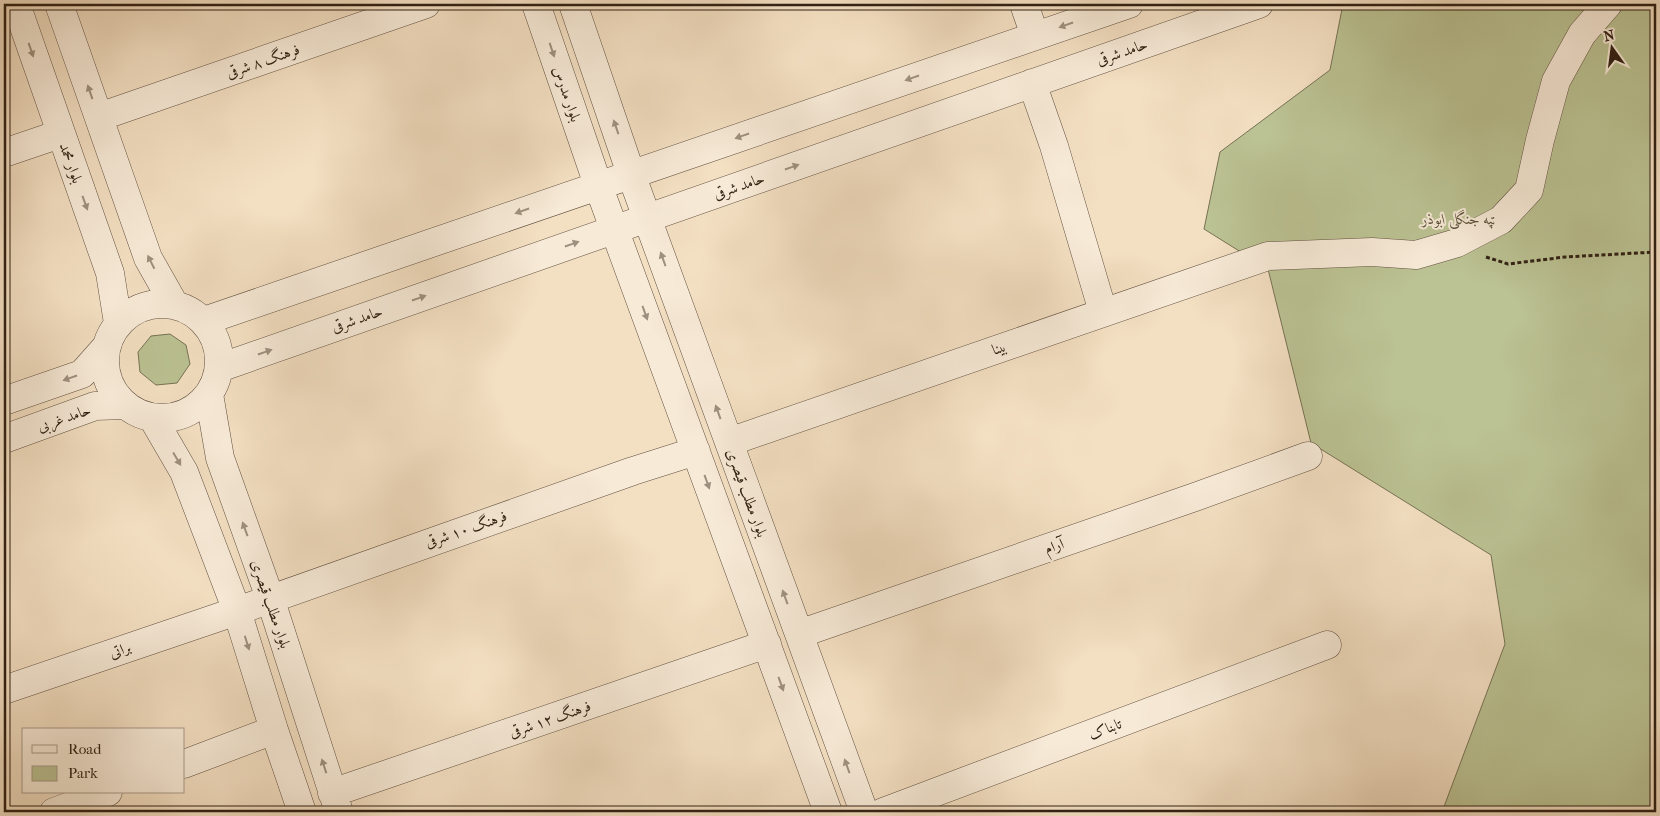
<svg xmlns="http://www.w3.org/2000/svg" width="1660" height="816" font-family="'IM FELL French Canon',Amiri,serif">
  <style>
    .green { fill: #bbc293; stroke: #767254 }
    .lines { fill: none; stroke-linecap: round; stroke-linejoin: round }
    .minor-casing { stroke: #625040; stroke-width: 29 }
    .path { stroke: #312114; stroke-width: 3; stroke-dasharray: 4 2.5; stroke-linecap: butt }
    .minor { stroke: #f7ead7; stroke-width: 28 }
    .oneway { fill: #9e907f }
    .labels { text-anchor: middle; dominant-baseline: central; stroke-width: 4; stroke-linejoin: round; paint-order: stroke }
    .street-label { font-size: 15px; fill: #312114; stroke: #f7ead7 }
    .park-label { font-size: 15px; font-style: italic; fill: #5a513a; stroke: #f7ead7 }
  </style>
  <rect width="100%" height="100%" fill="#f3dfc2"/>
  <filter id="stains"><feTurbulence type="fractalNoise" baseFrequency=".004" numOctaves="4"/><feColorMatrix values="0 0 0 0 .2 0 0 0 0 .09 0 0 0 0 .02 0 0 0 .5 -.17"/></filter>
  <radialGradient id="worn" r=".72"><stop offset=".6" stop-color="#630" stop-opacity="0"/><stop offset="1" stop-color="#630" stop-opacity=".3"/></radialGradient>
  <!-- green -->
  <path class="green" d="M 1343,4 L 1656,4 L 1656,812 L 1442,812 L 1505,644 L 1491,555 L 1311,443 L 1268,269 L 1204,229 L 1220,152 L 1330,70 Z
    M 170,334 L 186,345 L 190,364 L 177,383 L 156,385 L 140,372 L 138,352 L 151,336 Z"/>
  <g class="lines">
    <defs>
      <path id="minor" d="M 16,4 L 110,273 L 118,323
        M 59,4 L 148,258 L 174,304
        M 536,4 L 598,185 L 828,812
        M 573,4 L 631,174 L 864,812
        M 1024,4 L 1035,36
        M 1032,83 L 1054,146 L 1103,312
        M 99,117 L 426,4
        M 4,153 L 60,134
        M105 361a57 57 0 1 1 114 0a57 57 0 1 1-114 0Z
        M 204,321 L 1129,4
        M 219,368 L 1259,4
        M 209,394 L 220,458 L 270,598 L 339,812
        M 4,401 L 82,374 L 106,347
        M 152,417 L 184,472 L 237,611 L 274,730 L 302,812
        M 4,439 L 95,406 L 126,405
        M 729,442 L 1268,256 L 1372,252 L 1416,255 L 1457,243 L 1501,220 L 1529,190 L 1540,140 L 1556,81 L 1582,34 L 1608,4
        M 799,634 L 1195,497 L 1308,456
        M 4,690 L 237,611 L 633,471 L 696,451
        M 184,764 L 274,730
        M 332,793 L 767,644
        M 54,812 L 108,792
        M 883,812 L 1327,645"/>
    </defs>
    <!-- minor casing -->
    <use href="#minor" class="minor-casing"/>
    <!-- path -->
    <path class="path" d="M 1486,257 L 1508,264 L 1565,257 L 1656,252"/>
    <!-- minor -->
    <use href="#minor" class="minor"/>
  </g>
  <!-- one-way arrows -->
  <defs><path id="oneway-solid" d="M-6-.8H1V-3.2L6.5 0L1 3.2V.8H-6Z" transform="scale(1.25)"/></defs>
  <g class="oneway">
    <use href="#oneway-solid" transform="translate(1066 25) rotate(161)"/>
    <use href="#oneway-solid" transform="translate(31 50) rotate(71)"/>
    <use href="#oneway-solid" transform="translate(552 50) rotate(71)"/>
    <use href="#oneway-solid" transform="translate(912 78) rotate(161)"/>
    <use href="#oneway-solid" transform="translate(90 92) rotate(-109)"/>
    <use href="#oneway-solid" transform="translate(616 127) rotate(-109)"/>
    <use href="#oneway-solid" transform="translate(742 136) rotate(161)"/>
    <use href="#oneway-solid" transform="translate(792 167) rotate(-19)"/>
    <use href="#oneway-solid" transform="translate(85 203) rotate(70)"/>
    <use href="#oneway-solid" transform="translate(522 211) rotate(161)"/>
    <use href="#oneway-solid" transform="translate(572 244) rotate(-19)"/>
    <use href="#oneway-solid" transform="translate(663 259) rotate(-110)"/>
    <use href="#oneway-solid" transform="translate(151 262) rotate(-117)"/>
    <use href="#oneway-solid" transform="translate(419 298) rotate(-19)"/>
    <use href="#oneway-solid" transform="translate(645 313) rotate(70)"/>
    <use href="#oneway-solid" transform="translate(265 352) rotate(-19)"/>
    <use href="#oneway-solid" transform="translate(70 378) rotate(161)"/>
    <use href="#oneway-solid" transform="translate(718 412) rotate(-110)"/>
    <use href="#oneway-solid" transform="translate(177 459) rotate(59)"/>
    <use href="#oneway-solid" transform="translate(707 482) rotate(70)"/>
    <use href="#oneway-solid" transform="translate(245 529) rotate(-110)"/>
    <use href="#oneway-solid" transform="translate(785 597) rotate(-110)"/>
    <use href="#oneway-solid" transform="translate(247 643) rotate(73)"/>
    <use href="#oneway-solid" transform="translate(781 684) rotate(70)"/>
    <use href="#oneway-solid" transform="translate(324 766) rotate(-108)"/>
    <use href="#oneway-solid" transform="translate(847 766) rotate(-110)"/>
  </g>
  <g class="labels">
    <!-- street labels -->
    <g class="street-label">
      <text transform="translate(1122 52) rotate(-19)">حامد شرقی</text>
      <text transform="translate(263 61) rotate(-19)">فرهنگ ۸ شرقی</text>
      <text transform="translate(567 94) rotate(71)">بلوار مدرس</text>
      <text transform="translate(71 163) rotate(70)">بلوار محمد</text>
      <text transform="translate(739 186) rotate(-19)">حامد شرقی</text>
      <text transform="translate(357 319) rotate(-19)">حامد شرقی</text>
      <text transform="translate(999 348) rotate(-19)">بینا</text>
      <text transform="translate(64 418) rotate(-19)">حامد غربی</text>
      <text transform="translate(747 493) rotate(70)">بلوار مطلب قیصری</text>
      <text transform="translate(466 529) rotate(-19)">فرهنگ ۱۰ شرقی</text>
      <text transform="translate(1054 546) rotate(-19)">آرام</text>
      <text transform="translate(271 604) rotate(71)">بلوار مطلب قیصری</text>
      <text transform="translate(120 650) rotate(-19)">براتی</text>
      <text transform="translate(550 719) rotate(-19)">فرهنگ ۱۲ شرقی</text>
      <text transform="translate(1105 729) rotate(-21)">تابناک</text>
    </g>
    <!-- park labels -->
    <g class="park-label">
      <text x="1459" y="219">تپه جنگلی ابوذر</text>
    </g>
  </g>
  <!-- margin -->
  <rect width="1660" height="816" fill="none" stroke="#f3dfc2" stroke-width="20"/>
  <rect x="5" y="5" width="1650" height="806" fill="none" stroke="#312114" stroke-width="2.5"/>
  <rect x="10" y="10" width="1640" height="796" fill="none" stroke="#312114"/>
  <!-- legend -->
  <rect x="22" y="728" width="162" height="65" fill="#f7ead7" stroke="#a89a89"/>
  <rect x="32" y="745" width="25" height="8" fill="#f7ead7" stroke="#a89a89"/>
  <text x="68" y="754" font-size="15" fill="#312114">Road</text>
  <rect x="32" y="766" width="25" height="15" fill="#bbc293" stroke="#a89a89"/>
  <text x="68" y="778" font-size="15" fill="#312114">Park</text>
  <!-- north arrow -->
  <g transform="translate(1612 48) rotate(346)" stroke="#f7ead7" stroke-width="4" paint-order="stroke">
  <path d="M0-4L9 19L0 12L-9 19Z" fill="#312114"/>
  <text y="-8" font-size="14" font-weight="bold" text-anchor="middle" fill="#312114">N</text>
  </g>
  <rect width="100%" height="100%" filter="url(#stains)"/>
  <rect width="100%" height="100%" fill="url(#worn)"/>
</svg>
